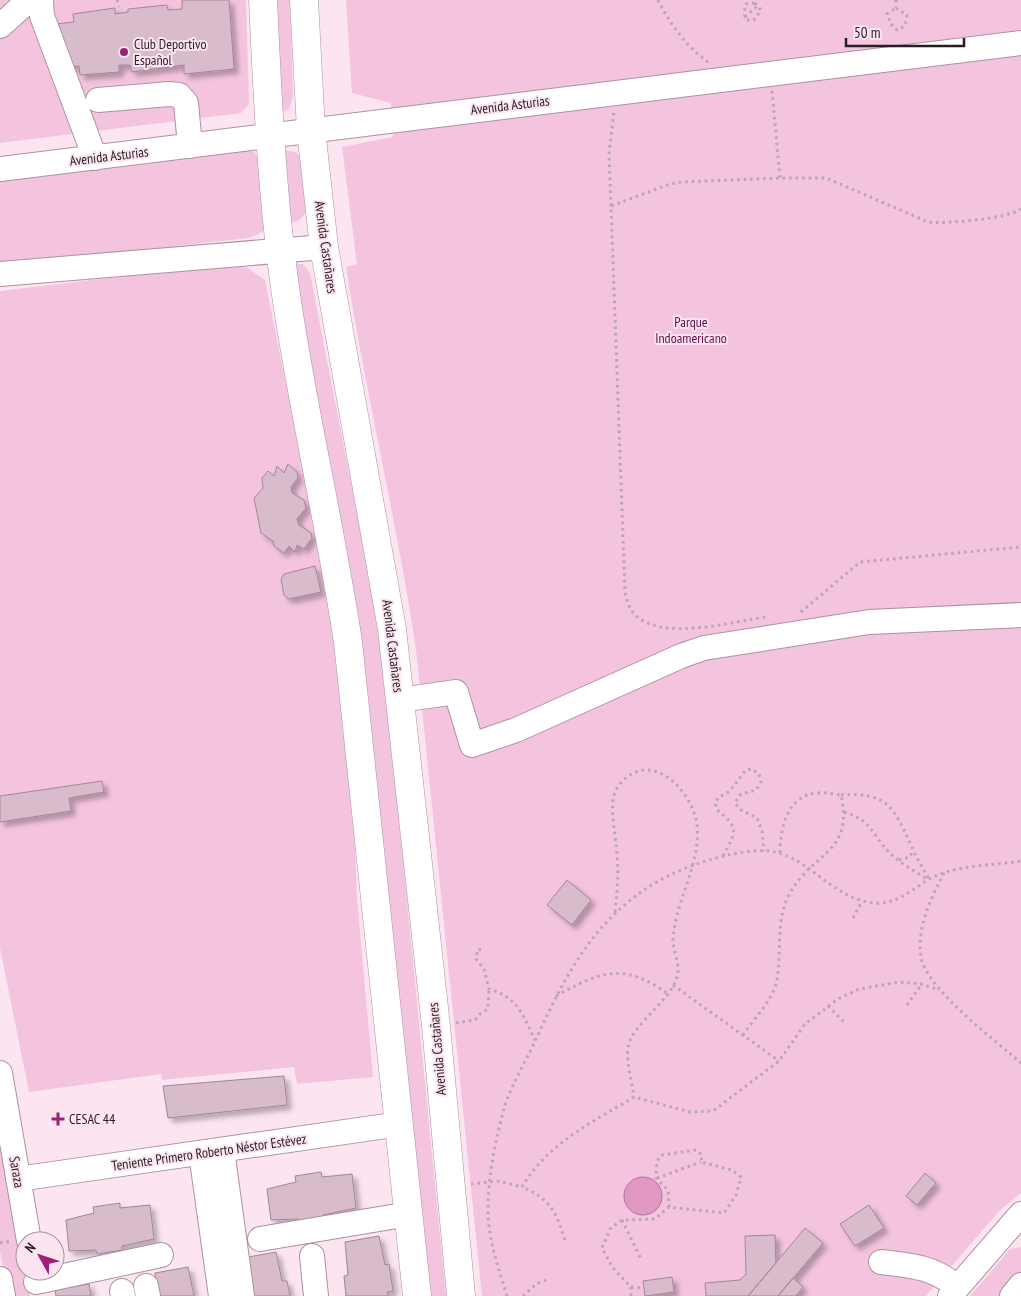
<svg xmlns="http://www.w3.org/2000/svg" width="1021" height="1296" font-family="'PT Sans Narrow',sans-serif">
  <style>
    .green { fill: #f4c4de; fill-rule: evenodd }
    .water { fill: #e198c3; stroke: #a97393 }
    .building { fill: #d8bccb; stroke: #a18795; filter: url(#shadow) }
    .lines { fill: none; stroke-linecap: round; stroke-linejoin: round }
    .minor-casing { stroke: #ac92a0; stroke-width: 26 }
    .major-casing { stroke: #ac92a0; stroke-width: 29 }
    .path { stroke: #b9a6b0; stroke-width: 3; stroke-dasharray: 2.5 4; stroke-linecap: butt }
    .minor { stroke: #fff; stroke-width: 24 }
    .major { stroke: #fff; stroke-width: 28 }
    .poi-dot { fill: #9d2177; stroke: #fce5f1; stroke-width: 2 }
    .labels { text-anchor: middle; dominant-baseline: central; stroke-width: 4; stroke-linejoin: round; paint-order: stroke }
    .poi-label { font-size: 14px; fill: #271d22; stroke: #fce5f1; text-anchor: start }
    .street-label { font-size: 14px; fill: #271d22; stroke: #fce5f1 }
    .park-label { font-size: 14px; fill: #650f4b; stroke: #fce5f1 }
  </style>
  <defs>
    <filter id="shadow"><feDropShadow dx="4.5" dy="4.5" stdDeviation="2.5" flood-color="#0004"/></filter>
  </defs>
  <rect width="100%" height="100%" fill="#fce5f1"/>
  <!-- green -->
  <path class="green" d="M 0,0 L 246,0 L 249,104 L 241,113 L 0,143 Z
    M 268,0 L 290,0 L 293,96 L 289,109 L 283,112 L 277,109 Z
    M 346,0 L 1021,0 L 1021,1193 L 999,1211 L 926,1296 L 482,1296 L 416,650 C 397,521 366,395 346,267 L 357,264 L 342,147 L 393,137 L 391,103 L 352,93 Z
    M 285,150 L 297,153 L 301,159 L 306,212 C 301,220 298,223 288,222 L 282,152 Z
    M 241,151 C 246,151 252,149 256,154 C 267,167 264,212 265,229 L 259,234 L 249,238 L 0,265 L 0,181 Z
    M 297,264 L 303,264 L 310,273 L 381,637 L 446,1296 L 422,1296 L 292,266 Z
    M 246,267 L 265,280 L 329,599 L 351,746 L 357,899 L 373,1077 L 297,1084 L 294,1067 L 162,1080 L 161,1074 L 29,1092 L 0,948 L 0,822 L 70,811 L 69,798 L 104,792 L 102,781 L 0,796 L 0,291 L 185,269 ZM 277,467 L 284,473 L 297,472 L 298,478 L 291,487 L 292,493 L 304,500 L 306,508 L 297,519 L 299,525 L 295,552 L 289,546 L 284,553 L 274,546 L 273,541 L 261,533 L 254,498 L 263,488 L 262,478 L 268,471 L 274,476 ZM 315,566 L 320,592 L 288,599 L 281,579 L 284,574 Z
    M 0,1117 L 25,1271 L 30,1296 L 8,1296 L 0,1251 Z
    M 1021,1247 L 1021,1296 L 970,1296 L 1010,1249 Z"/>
  <!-- water -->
  <path class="water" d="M624 1196a19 19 0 1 1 38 0a19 19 0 1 1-38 0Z"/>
  <!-- building -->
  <path class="building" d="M 182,0 L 229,0 L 234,69 L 184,74 L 184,65 L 132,72 L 130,65 L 119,65 L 119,72 L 80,75 L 79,66 L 71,67 L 55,24 L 74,22 L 73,14 L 115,8 L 115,14 L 128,12 L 128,9 L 167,5 L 168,10 L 182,9 Z
    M 288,464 L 297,472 L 298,478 L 291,487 L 292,493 L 304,500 L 306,508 L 297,519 L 299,525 L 311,533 L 312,538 L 304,549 L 297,545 L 295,552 L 289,546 L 284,553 L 274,546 L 273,541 L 261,533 L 254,498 L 263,488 L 262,478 L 268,471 L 274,476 L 277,466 L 284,473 Z
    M 315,566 L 321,592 L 288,599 L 284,595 L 281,579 L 284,574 Z
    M 102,781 L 104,792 L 69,798 L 71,811 L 0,822 L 0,796 Z
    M 567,880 L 591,900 L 572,925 L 547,905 Z
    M 284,1076 L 287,1105 L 168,1118 L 163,1086 Z
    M 321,1172 L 322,1177 L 352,1174 L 356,1208 L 323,1215 L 324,1219 L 299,1223 L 298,1219 L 271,1220 L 267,1189 L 296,1182 L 295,1176 Z
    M 925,1173 L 936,1183 L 917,1205 L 906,1196 Z
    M 120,1203 L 120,1208 L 150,1205 L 154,1239 L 122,1246 L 122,1250 L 97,1254 L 96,1250 L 69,1251 L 66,1220 L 94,1213 L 93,1207 Z
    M 869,1205 L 884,1228 L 855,1246 L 840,1224 Z
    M 805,1228 L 823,1243 L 778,1296 L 748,1296 Z
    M 775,1235 L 776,1263 L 748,1296 L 706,1296 L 705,1283 L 740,1280 L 746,1274 L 745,1236 Z
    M 379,1236 L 385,1265 L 389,1264 L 393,1291 L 387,1292 L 388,1296 L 346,1296 L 344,1276 L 348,1275 L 345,1242 Z
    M 276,1252 L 282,1281 L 287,1281 L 290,1296 L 243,1296 L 243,1258 Z
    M 188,1267 L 194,1296 L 156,1296 L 155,1273 Z
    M 672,1277 L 674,1292 L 645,1296 L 643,1281 Z
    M 793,1278 L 803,1287 L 796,1296 L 778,1296 Z
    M 89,1284 L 91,1296 L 56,1296 L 55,1290 Z"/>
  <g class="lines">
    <defs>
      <path id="minor" d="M 41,0 L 42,16 L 95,158
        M 0,26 L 29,0
        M 98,100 L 169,94 L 179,95 L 186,103 L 190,146
        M 0,169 L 1021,43
        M 0,274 L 324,247
        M 400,700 L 456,692 L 472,745 L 516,730 L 681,656 L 704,648 L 869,622 L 1021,615
        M 0,1073 L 29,1241
        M 222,1150 L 242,1296
        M 201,1153 L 221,1296
        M 18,1179 L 400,1124
        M 260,1239 L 409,1214
        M 312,1256 L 316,1296
        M 881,1262 C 912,1266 932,1266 957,1287
        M 0,1279 L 3,1296
        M 36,1282 L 161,1255
        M 146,1286 L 148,1296
        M 122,1291 L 123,1296
        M 950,1296 L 1021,1214
        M 1012,1296 L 1021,1285"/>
      <path id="major" d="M 263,0 C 268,109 273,219 291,327 C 308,432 332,537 348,642 L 417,1296
        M 304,0 L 311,130 L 324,247 L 392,629 L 436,1026 L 461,1296"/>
    </defs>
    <!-- minor casing -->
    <use href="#minor" class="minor-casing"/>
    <!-- major casing -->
    <use href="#major" class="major-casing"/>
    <!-- path -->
    <path class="path" d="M 117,0 L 119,7
      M 658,0 C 670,24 686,46 708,62
      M 896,0 L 896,8
      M 755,3 L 761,10 L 754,20 L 746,20 L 744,13 L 746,4 Z
      M 896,8 L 907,15 L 905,26 L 897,30 L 891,24 L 887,14 Z
      M 745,17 L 757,6
      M 772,91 L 780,178
      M 611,206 L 609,154 L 614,112
      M 801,612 L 860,562 L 1021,547
      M 765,617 C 731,622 661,642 634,614 C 629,608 627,600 625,593 L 611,206 L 670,184 L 682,182 L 780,178 L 826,178 L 928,222 C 947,224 1006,219 1021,209
      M 841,795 C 887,792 893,806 911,845 C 916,857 923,868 929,879
      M 844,812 C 872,820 871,834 889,852 C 899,863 915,871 927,879
      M 723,856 C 736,831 740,828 717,810 L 715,803 L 719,797 L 729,792 L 746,770 L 752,769 L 759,774 L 761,782 L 756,790 L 741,794 L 735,802 L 739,809 L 757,818 L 762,830 L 764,851
      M 899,860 L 910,857 L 913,850
      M 944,873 C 931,899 917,925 921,956 C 924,987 996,1041 1021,1063
      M 615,912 C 617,893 619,875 617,856 C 616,837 611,817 613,799 C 615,790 620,782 627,777 C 658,753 694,796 697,825 C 701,866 675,900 673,940 C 673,951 681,966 677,977 C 670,1002 630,1026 628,1048 C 626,1063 632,1082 634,1097
      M 853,918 L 862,901
      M 481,950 L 478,949 L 476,959 L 484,969 L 489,989 C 519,998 522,1014 535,1040
      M 673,985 L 779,1061
      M 556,996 C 601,971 624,962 668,994
      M 907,1005 L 921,985
      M 828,1006 L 844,1022
      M 456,1023 L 475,1020 L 481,1013 L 488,1009 L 489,989
      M 743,1035 C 753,1020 771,1002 776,984 C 783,954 774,921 790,893 C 814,851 854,853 841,795 C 833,794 825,792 817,793 C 787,795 780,829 780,853
      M 657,1178 L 701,1162
      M 471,1184 L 498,1181 L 522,1187
      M 622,1220 L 641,1259
      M 565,1240 C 556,1212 551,1199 522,1187 C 548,1143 593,1122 634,1097 L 690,1112 L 713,1111 L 779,1061 L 805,1024 L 838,999 L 859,989 L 899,982 L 921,984 L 939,990
      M 0,1243 L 12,1241
      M 631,1287 L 644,1288
      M 507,1296 C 498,1267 488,1239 488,1208 C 488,1175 496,1137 505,1105 C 513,1082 526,1061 536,1039 C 559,989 584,938 627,903 C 653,880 690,864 724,856 C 741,852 762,848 779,853 C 813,863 835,899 874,903 C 896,905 911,890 928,880 C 955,864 991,866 1021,861
      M 523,1296 L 536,1284 L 546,1280
      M 631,1296 L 631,1287 L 613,1268 L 602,1248 L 610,1229 L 622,1220 L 655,1219 L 669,1207 L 724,1213 L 736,1195 L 741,1177 L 732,1170 L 701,1162 L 702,1155 L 696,1150 L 662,1155 L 657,1161 L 656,1178 L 668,1190 L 669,1207"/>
    <!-- minor -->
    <use href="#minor" class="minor"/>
    <!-- major -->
    <use href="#major" class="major"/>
  </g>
  <!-- markers -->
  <g class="poi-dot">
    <circle cx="124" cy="52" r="5"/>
    <path d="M55.5 1111.5h5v5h5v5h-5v5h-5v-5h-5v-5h5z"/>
  </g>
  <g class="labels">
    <!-- poi labels -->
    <g class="poi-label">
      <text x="134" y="44">Club Deportivo<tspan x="134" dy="16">Español</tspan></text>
      <text x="69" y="1119">CESAC 44</text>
    </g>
    <!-- street labels -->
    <g class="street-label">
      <text transform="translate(510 105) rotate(-7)">Avenida Asturias</text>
      <text transform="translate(109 156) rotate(-7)">Avenida Asturias</text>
      <text transform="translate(326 247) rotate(82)">Avenida Castañares</text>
      <text transform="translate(393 646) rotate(83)">Avenida Castañares</text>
      <text transform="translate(437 1049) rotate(-95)">Avenida Castañares</text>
      <text transform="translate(209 1152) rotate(-8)">Teniente Primero Roberto Néstor Estévez</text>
      <text transform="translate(17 1172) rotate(80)">Saraza</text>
    </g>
    <!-- park labels -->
    <g class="park-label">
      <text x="691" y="322">Parque<tspan x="691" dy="16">Indoamericano</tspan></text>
    </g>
  </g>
  <!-- north arrow -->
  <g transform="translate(40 1256) rotate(310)"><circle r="24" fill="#fce5f1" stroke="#a7959e"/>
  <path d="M0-4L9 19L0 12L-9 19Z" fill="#9d2177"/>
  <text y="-8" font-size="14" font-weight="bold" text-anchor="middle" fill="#271d22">N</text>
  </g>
  <!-- scale -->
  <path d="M846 38v8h118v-8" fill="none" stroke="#271d22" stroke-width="2.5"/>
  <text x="854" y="38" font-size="15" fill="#271d22" stroke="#fce5f1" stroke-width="4" paint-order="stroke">50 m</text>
</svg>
